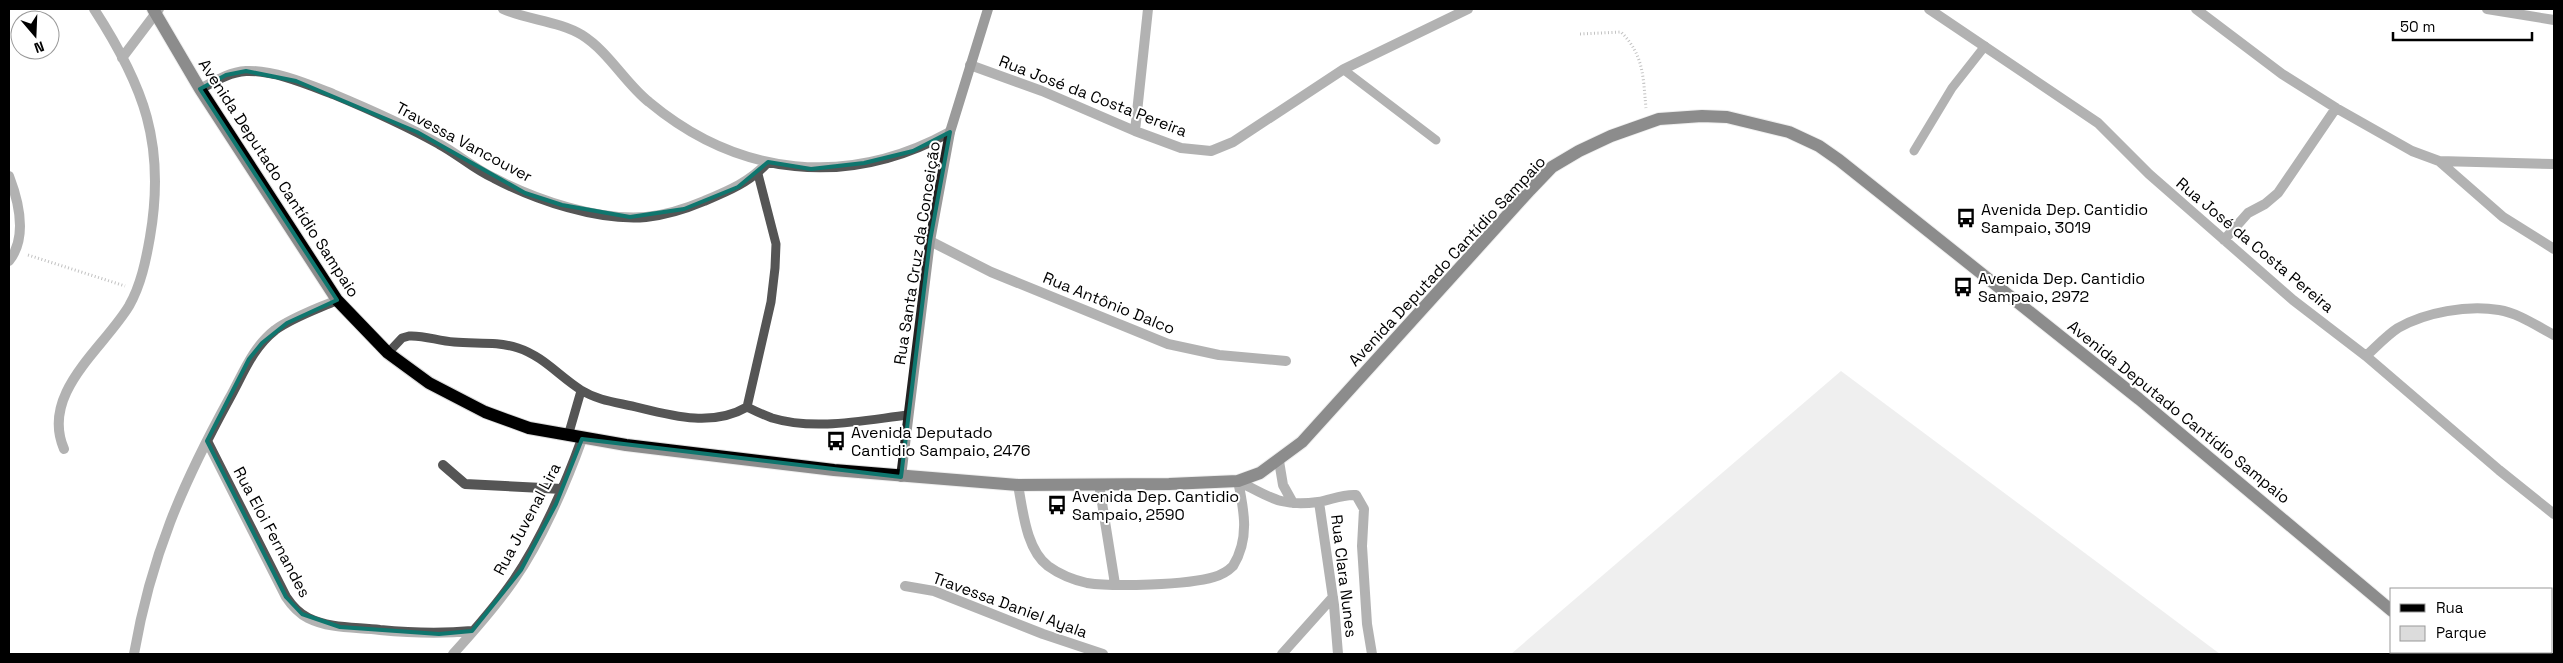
<svg xmlns="http://www.w3.org/2000/svg" width="2563" height="663" font-family="'Space Grotesk',sans-serif">
  <style>
    .green { fill: #dcdcdc }
    .lines { fill: none; stroke-linecap: round; stroke-linejoin: round }
    .primary-casing { stroke: #dbdbdb; stroke-width: 14 }
    .path { stroke: #777; stroke-width: 3; stroke-dasharray: 1 2.5; stroke-linecap: butt }
    .lane { stroke: #555; stroke-width: 9 }
    .street { stroke: #555; stroke-width: 10 }
    .secondary { stroke: #222; stroke-width: 10 }
    .primary { stroke: #000; stroke-width: 12 }
    .marked { fill: none; stroke: #0f766e; stroke-width: 4; stroke-linejoin: round }
    .labels { text-anchor: middle; dominant-baseline: central; stroke-width: 4; stroke-linejoin: round; paint-order: stroke }
    .street-label { font-size: 16px; fill: #000; stroke: #fff }
    .poi-label { font-size: 16px; fill: #000; stroke: #fff; text-anchor: start }
  </style>
  <rect width="100%" height="100%" fill="#fff"/>
  <!-- green -->
  <path class="green" d="M 1841,371 L 2220,654 L 1511,654 Z"/>
  <g class="lines">
    <defs>
      <path id="primary" d="M 153,9 L 200,89 L 337,300 L 388,353 L 429,383 L 485,412 L 529,428 L 626,445 L 834,470 L 1018,485 L 1169,484 L 1238,481 L 1260,473 L 1302,442 L 1530,190 L 1552,167 L 1579,151 L 1611,136 L 1659,119 L 1702,116 L 1727,117 L 1789,132 L 1819,146 L 1839,160 L 2139,399 L 2392,611
        M 2438,652 L 2441,654"/>
    </defs>
    <!-- primary casing -->
    <use href="#primary" class="primary-casing"/>
    <!-- path -->
    <path class="path" d="M 1580,34 L 1621,32 C 1644,55 1643,77 1646,108
      M 28,255 L 125,286"/>
    <!-- lane -->
    <path class="lane" d="M 1344,70 L 1436,140
      M 1914,151 L 1952,88 L 1985,46
      M 388,353 L 402,338 L 409,336 C 424,335 438,341 454,342 C 476,344 496,341 518,348 C 543,356 560,377 581,390 C 597,400 614,402 632,406 C 669,415 711,428 747,407 L 771,302 L 775,268 L 776,244 L 758,174
      M 747,407 C 755,411 764,415 772,418 C 815,431 865,420 908,415
      M 568,436 L 581,391"/>
    <!-- street -->
    <path class="street" d="M 503,9 C 528,20 559,21 582,35 C 609,52 625,83 649,102 C 739,177 848,188 950,132
      M 1929,9 L 2098,123 L 2149,174 L 2293,300 L 2366,356 L 2499,470 L 2554,514
      M 2196,9 L 2282,74 L 2336,108 L 2412,151 L 2439,161 L 2554,164
      M 2487,9 L 2554,20
      M 122,58 L 159,9
      M 970,65 L 1042,91 L 1135,131 L 1181,148 L 1211,151 L 1233,142 L 1344,69 L 1468,9
      M 200,89 C 215,81 229,72 246,71 C 274,70 307,84 333,94 C 369,109 405,125 439,144 C 458,154 474,169 494,178 C 536,200 598,221 646,217 C 666,215 685,209 704,201 C 728,191 750,182 768,162
      M 1135,131 L 1148,9
      M 2439,161 L 2503,217 L 2554,249
      M 9,176 C 19,202 28,237 9,261
      M 2224,240 L 2248,213 L 2265,204 L 2278,193 L 2336,108
      M 930,241 L 991,272 L 1168,344 L 1219,355 L 1286,361
      M 2366,356 C 2376,347 2387,335 2398,328 C 2426,312 2467,305 2499,310 C 2518,313 2537,326 2554,335
      M 207,441 L 286,597 C 292,606 298,613 308,618 C 330,629 356,627 380,630 C 411,633 441,634 472,631
      M 64,449 C 40,393 103,349 129,306 C 141,285 146,260 150,237 C 166,144 144,86 94,9
      M 1279,461 L 1283,485 L 1293,503
      M 443,465 L 465,484 L 562,489
      M 1238,481 C 1270,497 1280,507 1318,502 C 1331,500 1342,494 1356,495 L 1364,509 L 1362,546 L 1367,624 L 1372,654
      M 1099,484 L 1115,584
      M 1018,485 C 1023,511 1026,549 1048,566 C 1059,574 1074,580 1087,583 C 1113,587 1188,585 1214,577 C 1221,575 1228,571 1233,566 C 1250,539 1244,510 1238,481
      M 1319,502 L 1334,605 L 1338,654
      M 905,586 L 934,591 L 1043,634 L 1103,654
      M 134,654 C 151,556 182,485 229,399 C 243,374 252,348 275,330 C 293,317 317,309 337,300
      M 453,654 C 474,631 496,606 514,580 C 541,541 566,484 582,439
      M 1282,654 L 1333,597"/>
    <!-- secondary -->
    <path class="secondary" d="M 901,477 L 930,241 L 950,132 L 988,9"/>
    <!-- primary -->
    <use href="#primary" class="primary"/>
  </g>
  <!-- marked area -->
  <path d="M0 0H2563V663H0ZM 246,71 L 296,81 L 417,132 L 525,193 L 562,205 L 630,217 L 684,209 L 738,187 L 768,162 L 811,169 L 864,163 L 913,151 L 950,132 L 930,241 L 901,477 L 582,439 L 556,504 L 521,570 L 472,631 L 439,634 L 340,627 L 302,614 L 286,597 L 207,441 L 249,359 L 262,343 L 287,323 L 337,300 L 200,89 L 226,75 Z" fill="#fff" fill-opacity=".55" fill-rule="evenodd"/>
  <path class="marked" d="M 246,71 L 296,81 L 417,132 L 525,193 L 562,205 L 630,217 L 684,209 L 738,187 L 768,162 L 811,169 L 864,163 L 913,151 L 950,132 L 930,241 L 901,477 L 582,439 L 556,504 L 521,570 L 472,631 L 439,634 L 340,627 L 302,614 L 286,597 L 207,441 L 249,359 L 262,343 L 287,323 L 337,300 L 200,89 L 226,75 Z"/>
  <!-- icons -->
  <defs>
    <symbol id="bus-bare" viewBox="-9 -9 18 18"><path d="M-5-6H5V4H4V6H2V4H-2V6H-4V4H-5ZM-3.5-4V0h7V-4ZM-3.5 1.2v1.5H-2V1.2ZM2 1.2v1.5H3.5V1.2Z" fill="#000" stroke="#fff" stroke-width="2.5" paint-order="stroke"/></symbol>
  </defs>
  <g fill-rule="evenodd">
    <use href="#bus-bare" x="1952" y="204" width="28" height="28"/>
    <use href="#bus-bare" x="1949" y="273" width="28" height="28"/>
    <use href="#bus-bare" x="822" y="427" width="28" height="28"/>
    <use href="#bus-bare" x="1043" y="491" width="28" height="28"/>
  </g>
  <g class="labels">
    <!-- street labels -->
    <g class="street-label">
      <text transform="translate(1093 96) rotate(21)">Rua José da Costa Pereira</text>
      <text transform="translate(464 142) rotate(28)">Travessa Vancouver</text>
      <text transform="translate(279 178) rotate(57)">Avenida Deputado Cantídio Sampaio</text>
      <text transform="translate(2255 245) rotate(40)">Rua José da Costa Pereira</text>
      <text transform="translate(917 253) rotate(-81)">Rua Santa Cruz da Conceição</text>
      <text transform="translate(1447 261) rotate(-47)">Avenida Deputado Cantídio Sampaio</text>
      <text transform="translate(1109 303) rotate(22)">Rua Antônio Dalco</text>
      <text transform="translate(2179 412) rotate(39)">Avenida Deputado Cantídio Sampaio</text>
      <text transform="translate(527 519) rotate(-62)">Rua Juvenal Lira</text>
      <text transform="translate(272 532) rotate(62)">Rua Eloi Fernandes</text>
      <text transform="translate(1344 576) rotate(83)">Rua Clara Nunes</text>
      <text transform="translate(1010 605) rotate(20)">Travessa Daniel Ayala</text>
    </g>
    <!-- poi labels -->
    <g class="poi-label">
      <text x="1981" y="209">Avenida Dep. Cantidio<tspan x="1981" dy="18">Sampaio, 3019</tspan></text>
      <text x="1978" y="278">Avenida Dep. Cantidio<tspan x="1978" dy="18">Sampaio, 2972</tspan></text>
      <text x="851" y="432">Avenida Deputado<tspan x="851" dy="18">Cantidio Sampaio, 2476</tspan></text>
      <text x="1072" y="496">Avenida Dep. Cantidio<tspan x="1072" dy="18">Sampaio, 2590</tspan></text>
    </g>
  </g>
  <!-- border -->
  <rect width="2563" height="663" fill="none" stroke="#000000" stroke-width="20"/>
  <!-- legend -->
  <rect x="2390" y="588" width="162" height="65" fill="#ffffff" stroke="#999999"/>
  <rect x="2400" y="604" width="25" height="8" fill="#000000" stroke="#999999"/>
  <text x="2436" y="613" font-size="15" fill="#000000">Rua</text>
  <rect x="2400" y="626" width="25" height="15" fill="#dcdcdc" stroke="#999999"/>
  <text x="2436" y="638" font-size="15" fill="#000000">Parque</text>
  <!-- north arrow -->
  <g transform="translate(35 35) rotate(161)"><circle r="24" fill="#ffffff" stroke="#999999"/>
  <path d="M0-4L9 19L0 12L-9 19Z" fill="#000000"/>
  <text y="-8" font-size="14" font-weight="bold" text-anchor="middle" fill="#000000">N</text>
  </g>
  <!-- scale -->
  <path d="M2393 32v8h139v-8" fill="none" stroke="#000000" stroke-width="2.5"/>
  <text x="2400" y="32" font-size="15" fill="#000000" stroke="#ffffff" stroke-width="4" paint-order="stroke">50 m</text>
</svg>
